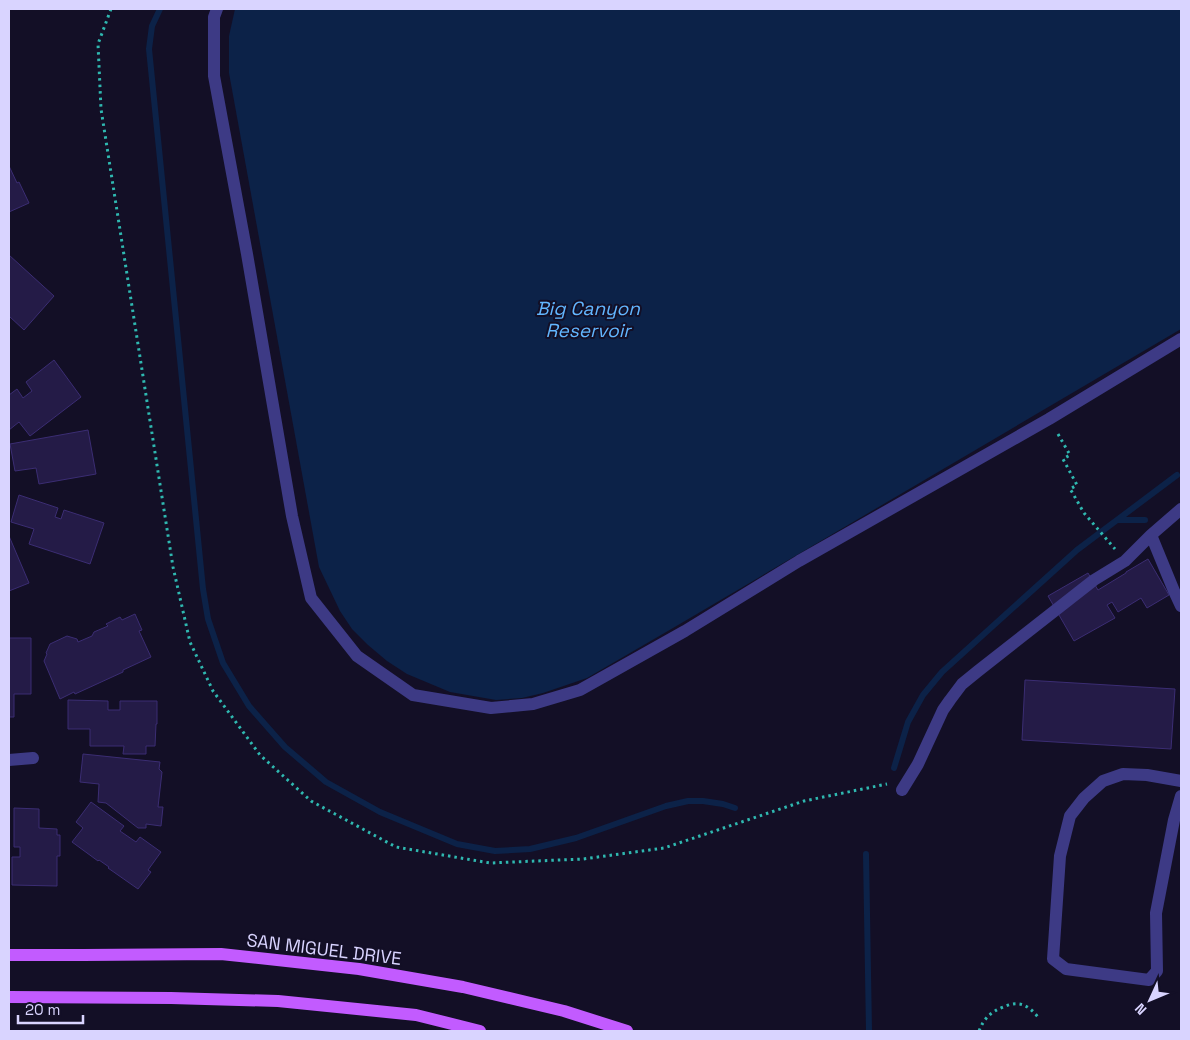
<svg xmlns="http://www.w3.org/2000/svg" width="1190" height="1040" font-family="'Space Grotesk',sans-serif">
  <style>
    .water { fill: #0c2248 }
    .lines { fill: none; stroke-linecap: round; stroke-linejoin: round }
    .stream { stroke: #0c2248; stroke-width: 6 }
    .building { fill: #241b47; stroke: #3b2d73 }
    .path { stroke: #2fb8b0; stroke-width: 3; stroke-dasharray: 2.5 4; stroke-linecap: butt }
    .minor { stroke: #3d3a85; stroke-width: 12 }
    .major { stroke: #c25bff; stroke-width: 12 }
    .labels { text-anchor: middle; dominant-baseline: central; stroke-width: 4; stroke-linejoin: round; paint-order: stroke }
    .street-label { font-size: 18px; fill: #d9d4ff; stroke: #130f26 }
    .water-label { font-size: 19px; font-style: italic; fill: #62b6ff; stroke: #130f26 }
  </style>
  <rect width="100%" height="100%" fill="#130f26"/>
  <!-- water -->
  <path class="water" d="M 235,9 L 1181,9 L 1181,329 L 673,628 L 587,678 L 543,693 L 522,698 L 496,700 L 450,692 L 407,674 L 387,661 L 368,645 L 352,629 L 340,611 L 319,567 L 229,73 L 229,36 Z"/>
  <g class="lines">
    <!-- stream -->
    <path class="stream" d="M 160,9 L 152,26 L 149,49 L 203,589 L 208,619 L 223,663 L 249,706 L 285,747 L 326,782 L 380,812 L 457,844 L 495,851 L 530,849 L 576,838 L 666,806 L 688,801 L 703,801 L 723,804 L 735,808
      M 1118,520 L 1145,520
      M 894,768 L 908,722 L 923,695 L 942,672 L 1077,550 L 1177,475
      M 866,854 L 869,1031"/>
  </g>
  <!-- building -->
  <path class="building" d="M 9,166 L 17,183 L 19,182 L 29,203 L 9,212 Z
    M 9,255 L 54,296 L 24,330 L 9,316 Z
    M 54,360 L 81,397 L 30,436 L 19,422 L 9,430 L 9,395 L 17,389 L 23,398 L 32,391 L 26,382 Z
    M 88,430 L 96,474 L 39,484 L 36,468 L 15,471 L 10,444 Z
    M 19,495 L 58,508 L 55,517 L 61,519 L 64,510 L 104,523 L 90,564 L 29,544 L 34,529 L 11,522 Z
    M 9,536 L 29,583 L 9,591 Z
    M 1148,559 L 1169,595 L 1147,608 L 1141,598 L 1118,612 L 1112,602 L 1107,605 L 1115,618 L 1074,641 L 1048,596 L 1088,573 L 1098,590 L 1126,573 L 1126,572 Z
    M 135,614 L 142,630 L 139,631 L 151,657 L 123,670 L 123,672 L 75,694 L 74,692 L 60,699 L 44,661 L 47,654 L 46,653 L 50,644 L 67,636 L 77,639 L 78,642 L 92,636 L 94,632 L 108,626 L 106,624 L 120,617 L 122,620 Z
    M 9,638 L 31,638 L 31,694 L 14,694 L 14,717 L 9,717 Z
    M 1025,680 L 1175,689 L 1171,749 L 1022,740 Z
    M 68,700 L 108,701 L 108,710 L 120,710 L 120,701 L 157,701 L 157,724 L 156,724 L 155,746 L 146,746 L 146,754 L 123,754 L 124,746 L 90,746 L 90,729 L 68,729 Z
    M 83,754 L 160,762 L 159,769 L 162,772 L 158,807 L 163,807 L 161,826 L 146,824 L 146,828 L 138,828 L 106,803 L 98,802 L 99,784 L 80,782 Z
    M 91,802 L 124,826 L 120,831 L 136,842 L 140,837 L 161,852 L 148,870 L 151,872 L 138,889 L 108,868 L 109,867 L 99,860 L 98,861 L 72,842 L 83,828 L 76,822 Z
    M 14,808 L 39,809 L 39,828 L 57,829 L 57,835 L 60,835 L 60,856 L 57,856 L 57,886 L 12,885 L 12,857 L 20,857 L 20,847 L 14,847 Z"/>
  <g class="lines">
    <!-- path -->
    <path class="path" d="M 111,9 L 98,44 L 101,109 L 173,567 L 190,642 L 213,691 L 260,755 L 311,801 L 396,847 L 490,863 L 583,859 L 664,848 L 804,801 L 887,784
      M 1058,434 L 1070,455 L 1063,459 L 1077,485 L 1070,489 L 1072,492 L 1084,513 L 1115,549
      M 979,1031 C 984,1018 991,1012 1003,1007 C 1008,1005 1014,1003 1019,1004 C 1027,1005 1033,1011 1038,1017"/>
    <!-- minor -->
    <path class="minor" d="M 217,9 L 214,17 L 214,76 L 247,254 L 292,516 L 311,598 L 357,656 L 413,695 L 491,708 L 533,704 L 580,690 L 685,631 L 799,561 L 1049,419 L 1181,339
      M 1151,535 L 1174,591 L 1181,606
      M 9,760 L 33,758
      M 1181,781 L 1147,775 L 1123,774 L 1103,781 L 1084,798 L 1070,816 L 1060,856 L 1053,959 L 1066,969 L 1149,980 L 1157,971 L 1156,913 L 1174,820 L 1181,796
      M 902,790 L 918,764 L 943,710 L 950,700 L 962,684 L 978,671 L 1094,580 L 1125,561 L 1151,535 L 1181,509"/>
    <!-- major -->
    <path class="major" d="M 9,955 L 83,955 L 221,954 L 359,969 L 463,987 L 564,1011 L 627,1031
      M 9,997 L 171,998 L 278,1001 L 416,1015 L 480,1031"/>
  </g>
  <g class="labels">
    <!-- street labels -->
    <g class="street-label">
      <text transform="translate(324 949) rotate(7)">SAN MIGUEL DRIVE</text>
    </g>
    <!-- water labels -->
    <g class="water-label">
      <text x="588" y="308">Big Canyon<tspan x="588" dy="22">Reservoir</tspan></text>
    </g>
  </g>
  <!-- border -->
  <rect width="1190" height="1040" fill="none" stroke="#d9d4ff" stroke-width="20"/>
  <!-- north arrow -->
  <g transform="translate(1150 1000) rotate(226)" stroke="#130f26" stroke-width="4" paint-order="stroke">
  <path d="M0-4L9 19L0 12L-9 19Z" fill="#d9d4ff"/>
  <text y="-8" font-size="14" font-weight="bold" text-anchor="middle" fill="#d9d4ff">N</text>
  </g>
  <!-- scale -->
  <path d="M18 1015v8h65v-8" fill="none" stroke="#d9d4ff" stroke-width="2.5"/>
  <text x="25" y="1015" font-size="15" fill="#d9d4ff" stroke="#130f26" stroke-width="4" paint-order="stroke">20 m</text>
</svg>
